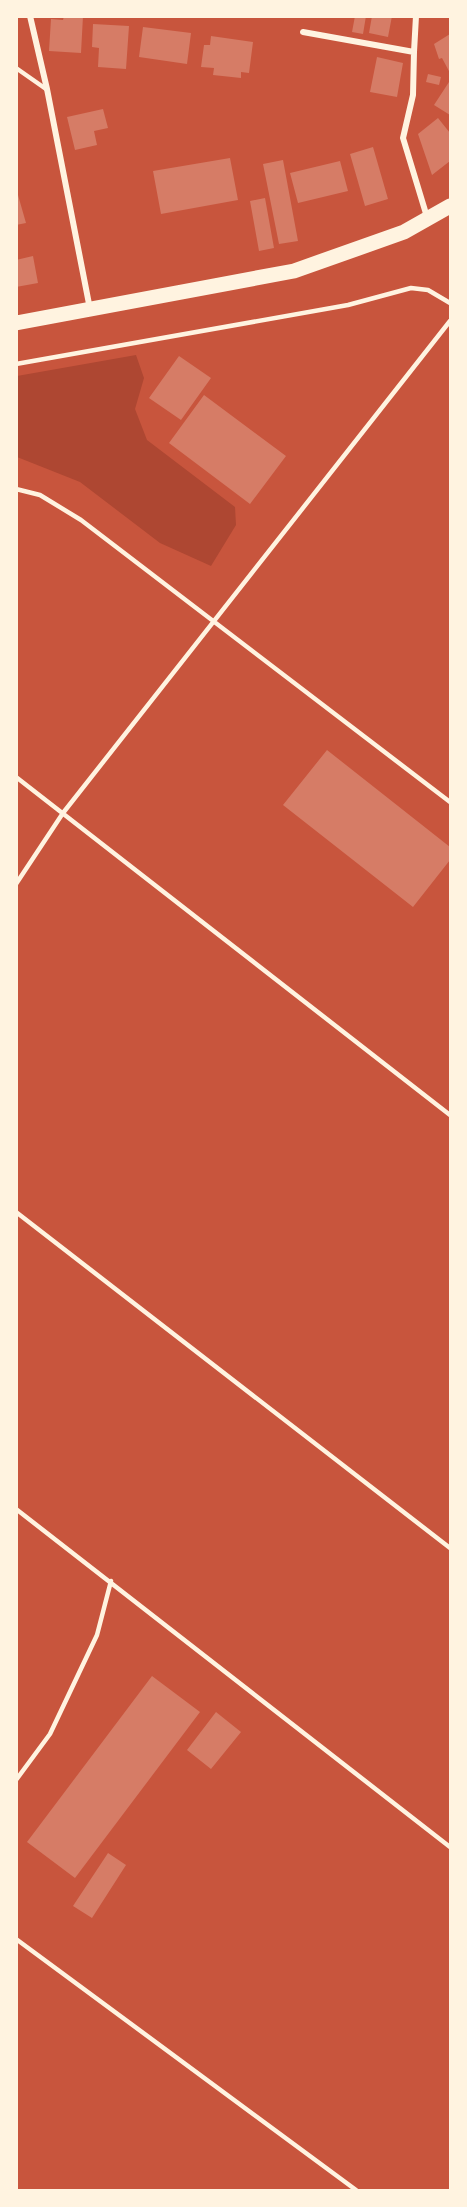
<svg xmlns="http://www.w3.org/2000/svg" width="467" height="2207" font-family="'Noto Sans',sans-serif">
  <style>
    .green { fill: #ae4732 }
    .building { fill: #d67c66 }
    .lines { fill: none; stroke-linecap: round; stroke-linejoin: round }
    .service { stroke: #fff3e0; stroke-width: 4.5 }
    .minor { stroke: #fff3e0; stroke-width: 6 }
    .primary { stroke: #fff3e0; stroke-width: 15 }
  </style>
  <rect width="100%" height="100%" fill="#c8553d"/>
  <!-- green -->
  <path class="green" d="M 136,355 L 144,378 L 135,409 L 147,440 L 235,507 L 236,525 L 211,566 L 160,543 L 80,482 L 17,457 L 17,376 Z"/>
  <!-- building -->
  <path class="building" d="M 64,16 L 83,16 L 81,53 L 49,51 L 51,19 L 63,20 Z
    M 355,16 L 366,16 L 363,34 L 352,32 Z
    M 372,16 L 392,16 L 388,37 L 369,33 Z
    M 93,24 L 129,26 L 126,69 L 98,67 L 99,48 L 92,47 Z
    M 143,27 L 191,33 L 187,64 L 139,57 Z
    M 450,34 L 450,73 L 442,58 L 439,59 L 434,44 Z
    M 211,36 L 253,42 L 249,73 L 241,72 L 241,78 L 213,75 L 214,68 L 201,67 L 204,45 L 210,45 Z
    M 377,57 L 403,63 L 397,97 L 370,92 Z
    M 428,74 L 441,77 L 439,85 L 426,82 Z
    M 449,82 L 450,83 L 450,115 L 434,105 Z
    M 103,109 L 108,128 L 94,131 L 97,145 L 75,150 L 67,117 Z
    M 438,118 L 450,133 L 450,161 L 432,175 L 418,134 Z
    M 373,147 L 388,199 L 365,206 L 350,154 Z
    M 230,158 L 238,200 L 161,214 L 153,171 Z
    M 283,160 L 298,241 L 279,244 L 263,164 Z
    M 340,161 L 348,191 L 298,203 L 290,173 Z
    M 16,188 L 26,223 L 16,225 Z
    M 265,198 L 274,248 L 259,251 L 250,201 Z
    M 33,256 L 38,283 L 16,287 L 16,260 Z
    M 179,356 L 211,378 L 181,420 L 149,398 Z
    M 204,395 L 286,456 L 250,504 L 169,443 Z
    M 327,750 L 450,847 L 450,860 L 413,907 L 283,805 Z
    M 152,1676 L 200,1712 L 75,1878 L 27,1842 Z
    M 216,1712 L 241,1732 L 211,1769 L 187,1750 Z
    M 108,1853 L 126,1865 L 92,1918 L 73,1906 Z"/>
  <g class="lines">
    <!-- service -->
    <path class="service" d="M 16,68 L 46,89
      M 16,364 L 348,305 L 411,288 L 428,290 L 450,303
      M 16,489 L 40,495 L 81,520 L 450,802
      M 16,777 L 450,1115
      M 16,884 L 63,813 L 450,321
      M 16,1212 L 450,1548
      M 16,1509 L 450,1847
      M 16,1780 L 50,1734 L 97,1635 L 111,1581
      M 16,1939 L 356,2190"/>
    <!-- minor -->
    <path class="minor" d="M 30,16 L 47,89 L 90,309
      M 303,32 L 414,52 L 416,16
      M 414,52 L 413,95 L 403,138 L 427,217"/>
    <!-- primary -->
    <path class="primary" d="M 16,323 L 294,271 L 404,232 L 450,206"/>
  </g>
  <!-- border -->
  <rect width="467" height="2207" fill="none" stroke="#fff3e0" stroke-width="36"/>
</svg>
